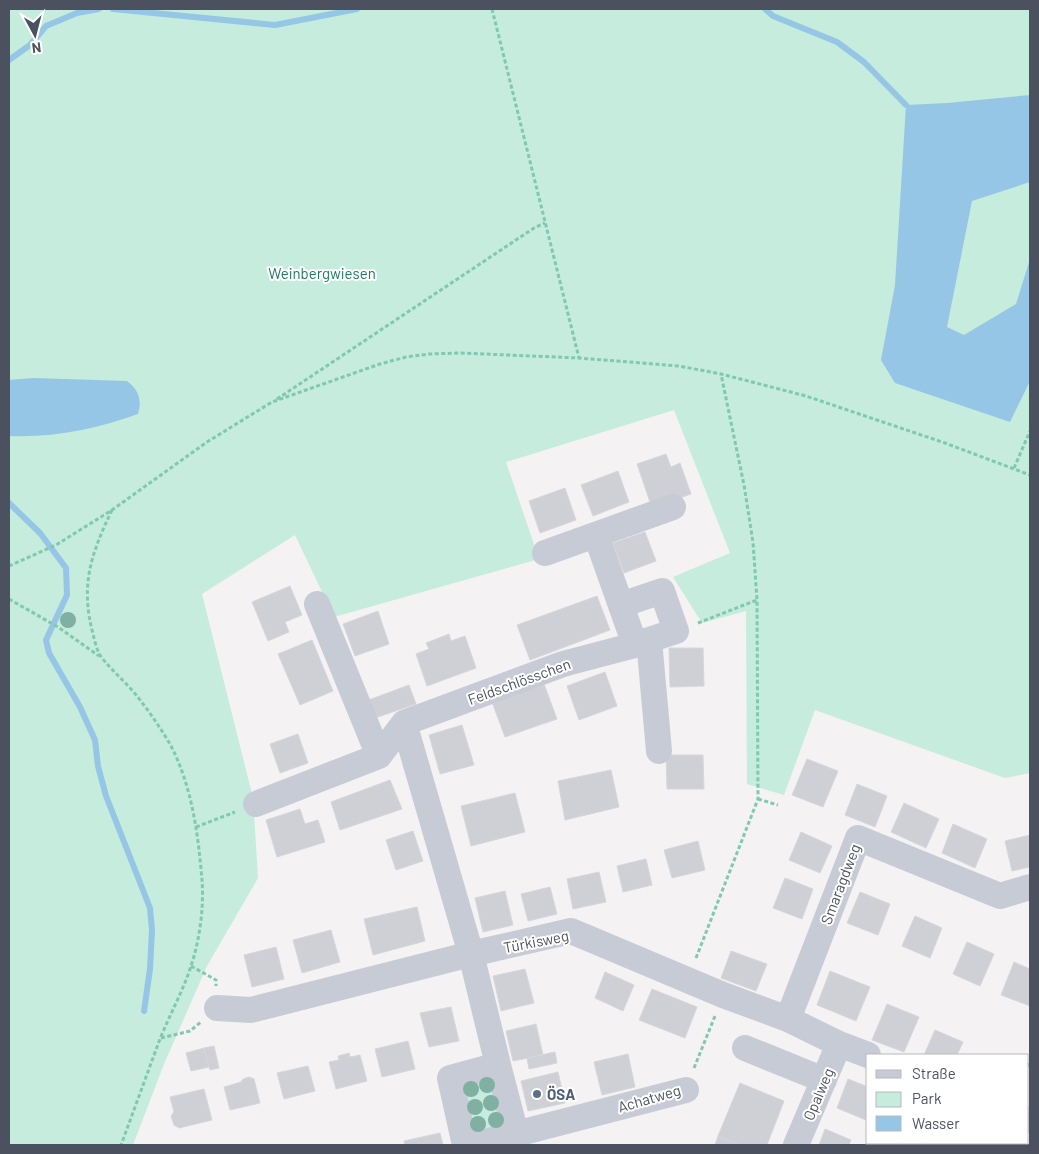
<svg xmlns="http://www.w3.org/2000/svg" width="1039" height="1154" font-family="Barlow,sans-serif">
  <style>
    .green { fill: #c5ecdc }
    .water { fill: #96c6e5 }
    .lines { fill: none; stroke-linecap: round; stroke-linejoin: round }
    .stream { stroke: #96c6e5; stroke-width: 6 }
    .building { fill: #cfd0d5; stroke: #d6d7dc }
    .path { stroke: #80c8b2; stroke-width: 3; stroke-dasharray: 4 2.5; stroke-linecap: butt }
    .minor { stroke: #c7cbd5; stroke-width: 26 }
    .tree { fill: #7fb0a1 }
    .service-dot { fill: #5c6f8a; stroke: #fff; stroke-width: 2 }
    .labels { text-anchor: middle; dominant-baseline: central; stroke-width: 4; stroke-linejoin: round; paint-order: stroke }
    .park-label { font-size: 15px; fill: #207a5e; stroke: #fff }
    .street-label { font-size: 15px; fill: #4b515e; stroke: #fff }
    .service-label { font-size: 15px; font-weight: bold; fill: #4e5e75; stroke: #fff; text-anchor: start }
  </style>
  <rect width="100%" height="100%" fill="#f4f2f2"/>
  <!-- green -->
  <path class="green" d="M 9,9 L 1030,9 L 1030,773 L 1005,778 L 815,710 L 784,795 L 747,784 L 746,611 L 702,623 L 673,577 L 730,553 L 674,410 L 506,462 L 539,559 L 334,617 L 295,535 L 202,594 L 253,798 L 258,878 L 207,966 L 164,1064 L 133,1145 L 9,1145 Z
    M 494,1075 L 505,1121 L 499,1130 L 472,1137 L 460,1090 L 466,1082 Z"/>
  <!-- water -->
  <path class="water" d="M 1030,95 L 1030,182 L 972,201 L 947,327 L 964,335 L 1016,304 L 1030,259 L 1030,381 L 1010,422 L 895,383 L 881,360 L 895,285 L 906,105 L 947,103 Z
    M 33,378 L 127,381 C 139,390 142,400 138,414 C 97,429 52,438 9,436 L 9,380 Z"/>
  <g class="lines">
    <!-- stream -->
    <path class="stream" d="M 113,9 L 275,25 L 357,9
      M 765,9 L 773,16 L 837,42 L 864,62 L 906,105
      M 9,60 L 30,45 L 46,26 L 77,13 L 99,9
      M 9,503 L 40,533 L 66,568 L 67,595 L 46,640 L 49,653 L 80,707 L 95,740 L 98,766 L 106,796 L 150,908 L 152,930 L 150,969 L 144,1011"/>
  </g>
  <!-- building -->
  <path class="building" d="M 666,454 L 671,467 L 680,463 L 691,494 L 652,508 L 637,464 Z
    M 618,471 L 629,502 L 593,516 L 581,485 Z
    M 565,488 L 576,520 L 540,533 L 529,501 Z
    M 645,532 L 656,561 L 624,573 L 613,543 Z
    M 290,586 L 302,615 L 285,622 L 289,632 L 268,641 L 252,602 Z
    M 597,596 L 610,630 L 530,660 L 517,625 Z
    M 378,611 L 389,644 L 355,656 L 343,624 Z
    M 449,634 L 451,641 L 465,636 L 476,668 L 427,686 L 416,654 L 429,649 L 426,643 Z
    M 312,640 L 333,691 L 300,705 L 278,654 Z
    M 669,648 L 703,648 L 704,686 L 670,687 Z
    M 605,672 L 617,706 L 579,720 L 567,686 Z
    M 544,684 L 557,719 L 505,737 L 492,702 Z
    M 409,685 L 416,704 L 372,719 L 366,701 Z
    M 462,725 L 474,765 L 440,774 L 429,735 Z
    M 298,734 L 308,763 L 280,773 L 270,744 Z
    M 666,755 L 703,755 L 704,789 L 667,789 Z
    M 807,759 L 838,771 L 823,807 L 792,795 Z
    M 611,770 L 619,807 L 565,820 L 558,781 Z
    M 390,780 L 402,809 L 340,830 L 331,802 Z
    M 857,784 L 887,796 L 875,827 L 845,815 Z
    M 515,793 L 525,832 L 471,846 L 461,806 Z
    M 904,803 L 939,819 L 926,848 L 891,832 Z
    M 300,809 L 305,824 L 318,820 L 325,842 L 277,857 L 266,820 Z
    M 953,824 L 987,839 L 975,868 L 942,853 Z
    M 413,831 L 423,861 L 396,870 L 386,840 Z
    M 801,832 L 832,846 L 820,873 L 789,860 Z
    M 1030,835 L 1030,867 L 1012,871 L 1005,841 Z
    M 698,841 L 705,870 L 672,878 L 664,850 Z
    M 646,859 L 652,885 L 623,892 L 617,866 Z
    M 599,872 L 606,902 L 573,909 L 567,879 Z
    M 785,878 L 813,889 L 802,919 L 773,908 Z
    M 550,887 L 557,914 L 528,921 L 521,894 Z
    M 505,891 L 513,925 L 483,932 L 475,898 Z
    M 860,892 L 890,904 L 878,935 L 847,923 Z
    M 417,907 L 425,941 L 373,955 L 364,919 Z
    M 915,916 L 942,928 L 930,958 L 902,946 Z
    M 331,930 L 340,962 L 302,973 L 293,940 Z
    M 967,942 L 994,954 L 980,986 L 953,974 Z
    M 276,947 L 284,979 L 252,987 L 244,955 Z
    M 731,951 L 767,964 L 756,991 L 721,978 Z
    M 1014,962 L 1030,969 L 1030,1006 L 1001,995 Z
    M 525,969 L 534,1003 L 501,1011 L 493,976 Z
    M 830,971 L 870,987 L 856,1021 L 817,1005 Z
    M 605,972 L 634,985 L 623,1011 L 595,998 Z
    M 652,989 L 697,1007 L 685,1038 L 639,1020 Z
    M 887,1004 L 919,1017 L 904,1052 L 872,1040 Z
    M 451,1007 L 459,1041 L 429,1047 L 420,1013 Z
    M 536,1024 L 543,1055 L 513,1061 L 506,1031 Z
    M 935,1030 L 963,1042 L 957,1055 L 924,1055 Z
    M 408,1041 L 415,1069 L 382,1077 L 375,1049 Z
    M 214,1046 L 219,1068 L 210,1070 L 204,1048 Z
    M 204,1048 L 209,1067 L 191,1071 L 186,1053 Z
    M 555,1052 L 557,1063 L 529,1069 L 527,1058 Z
    M 349,1053 L 350,1057 L 360,1055 L 367,1081 L 336,1089 L 329,1062 L 339,1060 L 338,1056 Z
    M 628,1054 L 635,1087 L 602,1095 L 594,1062 Z
    M 308,1066 L 315,1091 L 284,1099 L 277,1073 Z
    M 558,1072 L 565,1103 L 528,1111 L 521,1081 Z
    M 249,1077 L 254,1079 L 260,1103 L 230,1110 L 224,1087 L 241,1082 L 243,1079 Z
    M 848,1079 L 868,1087 L 868,1115 L 866,1120 L 837,1108 Z
    M 740,1083 L 784,1101 L 767,1145 L 740,1145 L 718,1136 Z
    M 204,1089 L 212,1120 L 179,1128 L 174,1125 L 171,1116 L 174,1112 L 170,1097 Z
    M 825,1129 L 851,1140 L 849,1145 L 819,1145 Z
    M 440,1133 L 443,1145 L 405,1145 L 404,1141 Z
    M 718,1136 L 740,1145 L 715,1145 Z"/>
  <g class="lines">
    <!-- path -->
    <path class="path" d="M 492,9 L 579,358
      M 277,399 L 534,228 L 545,223
      M 1014,468 L 1030,431
      M 112,510 C 91,554 80,585 93,634 C 95,642 97,652 102,658 C 114,673 129,685 140,700 C 151,714 161,729 170,744 C 192,786 198,833 202,880 C 204,907 200,939 191,966 C 183,991 170,1014 160,1039 C 147,1074 134,1110 121,1145
      M 9,566 L 56,545 L 112,510 L 207,442 L 272,402 L 380,364 L 406,357 L 429,354 L 460,353 L 579,358 L 679,366 L 721,374 L 806,396 L 945,443 L 1030,475
      M 9,599 L 58,627 L 99,656
      M 698,623 L 757,600
      M 758,799 L 778,805
      M 196,827 L 235,812
      M 696,958 L 758,799 L 757,600 L 753,542 L 744,485 L 721,374
      M 191,966 L 216,980 L 216,986
      M 161,1038 L 190,1031 L 201,1022
      M 1028,1067 L 1030,1061
      M 694,1068 L 715,1016"/>
    <!-- minor -->
    <path class="minor" d="M 545,553 L 673,507
      M 317,604 L 379,756
      M 621,605 L 662,591 L 676,631 L 649,640
      M 635,645 L 649,640 L 659,751
      M 404,723 L 471,954 L 498,1065 L 450,1078 L 465,1145
      M 256,804 L 379,756 L 404,723 L 563,664 L 635,645 L 596,535
      M 217,1008 L 251,1010 L 471,954 L 571,931 L 723,995 L 788,1019 L 839,1044 L 868,1055
      M 788,1019 L 858,838 L 1000,896 L 1030,887
      M 745,1048 L 824,1080
      M 498,1065 L 516,1134
      M 1028,1119 L 1030,1120
      M 473,1145 L 686,1090
      M 796,1145 L 839,1044"/>
  </g>
  <!-- trees -->
  <g class="tree">
    <circle cx="68" cy="620" r="8"/>
    <circle cx="487" cy="1085" r="8"/>
    <circle cx="471" cy="1089" r="8"/>
    <circle cx="491" cy="1103" r="8"/>
    <circle cx="475" cy="1107" r="8"/>
    <circle cx="496" cy="1120" r="8"/>
    <circle cx="478" cy="1124" r="8"/>
  </g>
  <!-- markers -->
  <circle class="service-dot" cx="537" cy="1094" r="5"/>
  <g class="labels">
    <!-- park labels -->
    <g class="park-label">
      <text x="322" y="273">Weinbergwiesen</text>
    </g>
    <!-- street labels -->
    <g class="street-label">
      <text transform="translate(519 681) rotate(-20)">Feldschlösschen</text>
      <text transform="translate(840 884) rotate(-69)">Smaragdweg</text>
      <text transform="translate(536 941) rotate(-11)">Türkisweg</text>
      <text transform="translate(818 1094) rotate(-67)">Opalweg</text>
      <text transform="translate(649 1098) rotate(-16)">Achatweg</text>
    </g>
    <!-- service labels -->
    <g class="service-label">
      <text x="547" y="1094">ÖSA</text>
    </g>
  </g>
  <!-- border -->
  <rect width="1039" height="1154" fill="none" stroke="#4b515e" stroke-width="20"/>
  <!-- legend -->
  <rect x="866" y="1054" width="162" height="90" fill="#ffffff" stroke="#b7b9bf"/>
  <rect x="876" y="1070" width="25" height="8" fill="#c7cbd5" stroke="#b7b9bf"/>
  <text x="912" y="1079" font-size="15" fill="#4b515e">Straße</text>
  <rect x="876" y="1092" width="25" height="15" fill="#c5ecdc" stroke="#b7b9bf"/>
  <text x="912" y="1104" font-size="15" fill="#4b515e">Park</text>
  <rect x="876" y="1116" width="25" height="15" fill="#96c6e5" stroke="#b7b9bf"/>
  <text x="912" y="1129" font-size="15" fill="#4b515e">Wasser</text>
  <!-- north arrow -->
  <g transform="translate(35 35) rotate(173)" stroke="#ffffff" stroke-width="4" paint-order="stroke">
  <path d="M0-4L9 19L0 12L-9 19Z" fill="#4b515e"/>
  <text y="-8" font-size="14" font-weight="bold" text-anchor="middle" fill="#4b515e">N</text>
  </g>
</svg>
